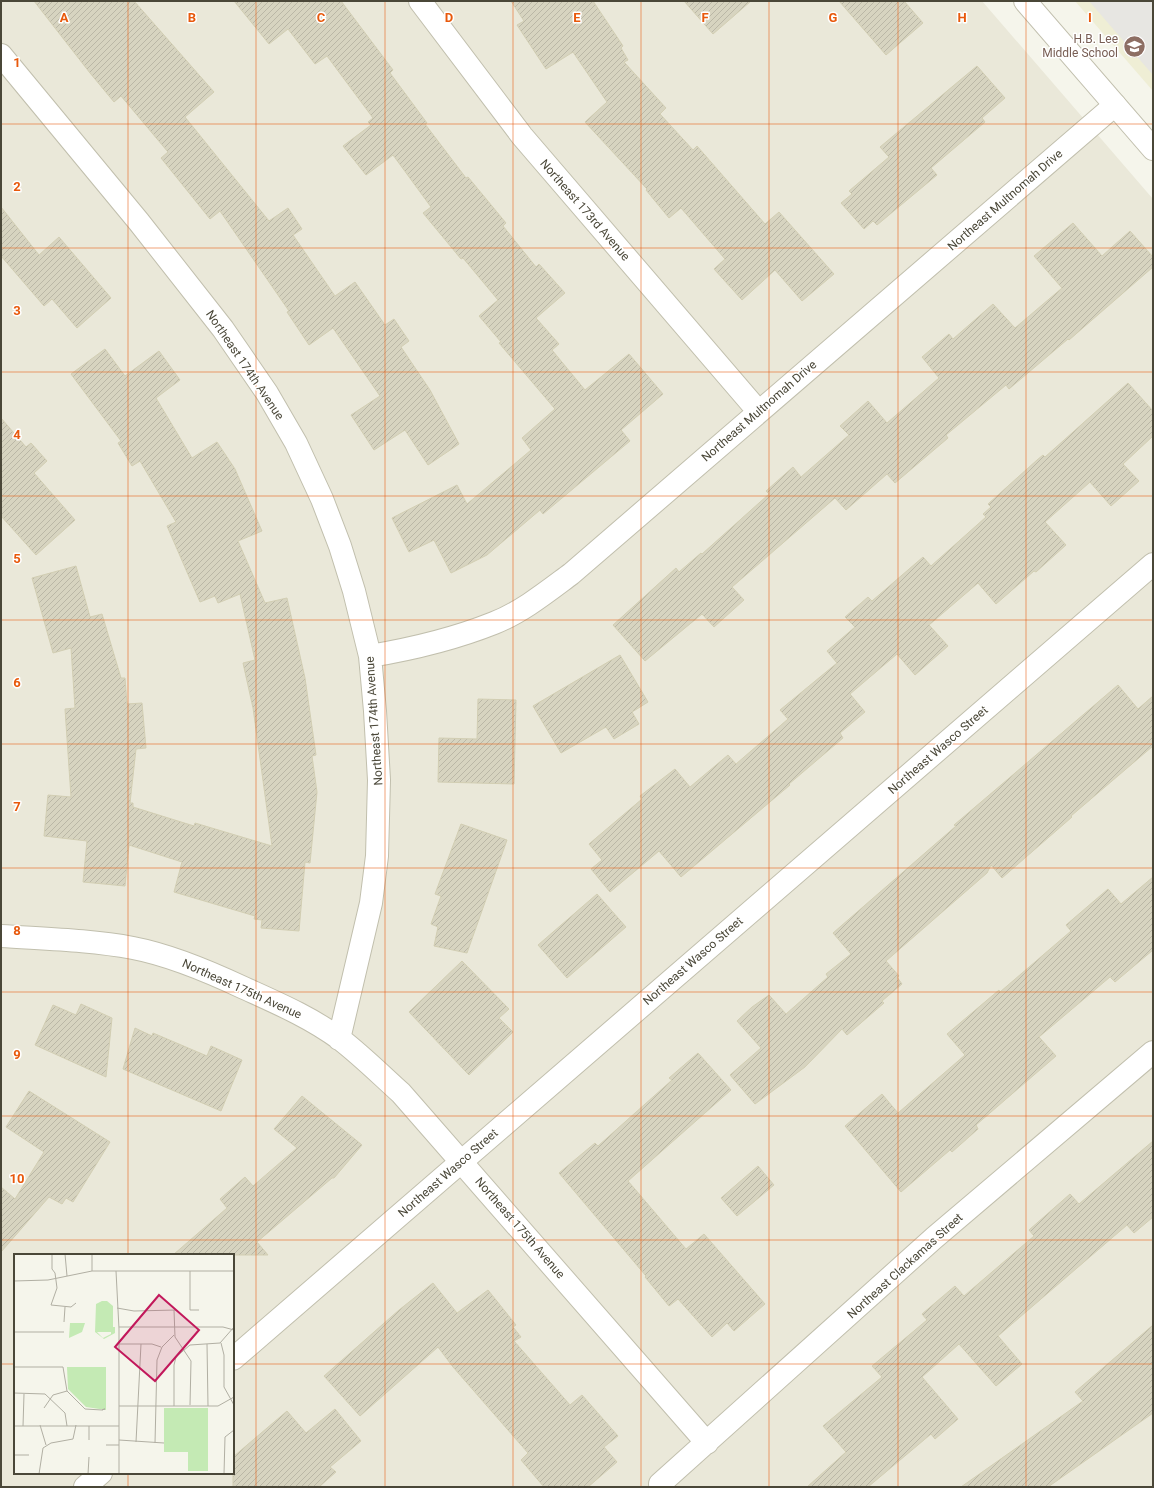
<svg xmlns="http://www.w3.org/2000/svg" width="1154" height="1488" font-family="Roboto,sans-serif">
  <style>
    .residential { fill: #eae8d9; fill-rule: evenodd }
    .education { fill: #efeed5 }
    .parking { fill: #e7e6e2 }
    .building { fill: url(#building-hatch); stroke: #d2ceb3 }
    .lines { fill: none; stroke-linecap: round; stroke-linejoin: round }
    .minor-casing { stroke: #c1bfad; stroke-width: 24 }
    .tertiary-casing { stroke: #c1bfad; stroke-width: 24 }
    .minor { stroke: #fff; stroke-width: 22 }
    .tertiary { stroke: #fff; stroke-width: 22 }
    .grid { fill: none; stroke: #e8590c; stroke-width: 1; stroke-opacity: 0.55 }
    .labels { text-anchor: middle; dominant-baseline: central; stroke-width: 3; stroke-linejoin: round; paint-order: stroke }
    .education-label { font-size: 12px; fill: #785e54; stroke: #fff; text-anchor: end }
    .street-label { font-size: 12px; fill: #4a4738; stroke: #fff }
    .inset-road { fill: none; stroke: #b1afa3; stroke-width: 1 }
    .view { fill: #c2185b; fill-opacity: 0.15; stroke: #c2185b; stroke-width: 2 }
    .inset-edge { fill: none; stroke: #4a4738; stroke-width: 2 }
    .grid-label { font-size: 13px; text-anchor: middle; font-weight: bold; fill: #e8590c; stroke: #fff; stroke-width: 3; stroke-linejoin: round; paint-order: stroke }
  </style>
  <defs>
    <pattern id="building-hatch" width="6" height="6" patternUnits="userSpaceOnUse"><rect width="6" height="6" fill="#d7d4c0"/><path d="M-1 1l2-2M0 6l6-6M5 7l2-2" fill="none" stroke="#bab7a6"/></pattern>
  </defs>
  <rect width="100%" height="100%" fill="#f5f5eb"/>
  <!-- residential -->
  <path class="residential" d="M 1,1 L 982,1 L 1153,199 L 1153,1487 L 1,1487 ZM 15,1255 L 233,1255 L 233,1473 L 15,1473 Z"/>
  <!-- education -->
  <path class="education" d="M 1075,1 L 1153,1 L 1153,91 Z"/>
  <!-- parking -->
  <path class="parking" d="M 1089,1 L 1153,1 L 1153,75 Z"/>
  <!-- building -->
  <path class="building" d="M 34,1 L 134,1 L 214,92 L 185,117 L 269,221 L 288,208 L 302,229 L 293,235 L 335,296 L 355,282 L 385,325 L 394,319 L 409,341 L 401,347 L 430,390 L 459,444 L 428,465 L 405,430 L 374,450 L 351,415 L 380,396 L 333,328 L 309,345 L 287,312 L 289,311 L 220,211 L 210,219 L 161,158 L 168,152 L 121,96 L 114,102 L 90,73 Z
    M 234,1 L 341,1 L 393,70 L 390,73 L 427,123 L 425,124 L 466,178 L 468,177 L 506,223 L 503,226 L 536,267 L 539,264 L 565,293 L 536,318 L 559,344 L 552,350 L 585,390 L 629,354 L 663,394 L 621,430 L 630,441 L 543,514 L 540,510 L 487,555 L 451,573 L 434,540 L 409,552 L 392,518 L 457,485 L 467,504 L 531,450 L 522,438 L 555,409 L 499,343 L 501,342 L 479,316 L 498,300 L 463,258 L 461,259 L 423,213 L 431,207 L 393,155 L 366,175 L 343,146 L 371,125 L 368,122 L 373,118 L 327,56 L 315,64 L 288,29 L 269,44 Z
    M 511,1 L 593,1 L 623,46 L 621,48 L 628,60 L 624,62 L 666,108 L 660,114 L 693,150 L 697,146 L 765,224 L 779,212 L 834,274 L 802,301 L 775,270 L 742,300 L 714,269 L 725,259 L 681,208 L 669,218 L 646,190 L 647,189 L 585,122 L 607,102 L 573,52 L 546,69 L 517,25 L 524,21 Z
    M 684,1 L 751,1 L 713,34 Z
    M 839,1 L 904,1 L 923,23 L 886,55 Z
    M 977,66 L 1005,98 L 982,118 L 985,122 L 931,168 L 937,175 L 877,225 L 873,221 L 864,229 L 841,203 L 852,194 L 849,191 L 889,157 L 880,147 Z
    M 1,207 L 39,255 L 59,237 L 111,298 L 77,328 L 52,299 L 44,306 L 1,256 Z
    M 1073,223 L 1102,256 L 1130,231 L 1153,257 L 1153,267 L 1069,340 L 1068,339 L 1009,389 L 1006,385 L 946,435 L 948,438 L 895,483 L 887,474 L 846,510 L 835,498 L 732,587 L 744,600 L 714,627 L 702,614 L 645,661 L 613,625 L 676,568 L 679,572 L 701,553 L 702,554 L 769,494 L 766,491 L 793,467 L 801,477 L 849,435 L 840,426 L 868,401 L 887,423 L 939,378 L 922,357 L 949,334 L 953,339 L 993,304 L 1015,328 L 1062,288 L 1034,256 Z
    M 105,349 L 125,376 L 159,351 L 180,380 L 156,398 L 192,458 L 217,442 L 235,469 L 262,531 L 238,541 L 265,603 L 287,598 L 305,678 L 316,755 L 312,756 L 317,792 L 310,863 L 305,862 L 299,931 L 261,928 L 262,920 L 254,919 L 255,916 L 174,892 L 182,862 L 129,845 L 125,886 L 83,882 L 87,841 L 44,836 L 48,795 L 71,797 L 65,709 L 75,708 L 71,648 L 53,653 L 32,578 L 76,566 L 90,617 L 102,614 L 121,678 L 125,678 L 127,704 L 142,703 L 146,748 L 136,749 L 130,803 L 133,803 L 133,807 L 194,826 L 195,823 L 272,846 L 253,708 L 243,663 L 255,660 L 240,594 L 218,603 L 215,596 L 200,602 L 167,526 L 176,522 L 140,461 L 132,466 L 118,443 L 121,441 L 71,374 Z
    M 1128,383 L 1153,411 L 1153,436 L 1123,464 L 1139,481 L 1111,506 L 1090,482 L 1045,522 L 1066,545 L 1036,572 L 1034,571 L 996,604 L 978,583 L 929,625 L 948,646 L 915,675 L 897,654 L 850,694 L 865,712 L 840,733 L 843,738 L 789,784 L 790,785 L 681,877 L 659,851 L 610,892 L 591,869 L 602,860 L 589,844 L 642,799 L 640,796 L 675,769 L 690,787 L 728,755 L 736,764 L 788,719 L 780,710 L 837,663 L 827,651 L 855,627 L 845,617 L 868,597 L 872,601 L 923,557 L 931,566 L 986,517 L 983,514 L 991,507 L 988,504 L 1037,460 L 1043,455 L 1045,457 Z
    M 1,418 L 26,447 L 31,443 L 47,461 L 34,473 L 75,520 L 36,555 L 1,516 Z
    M 620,655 L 648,702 L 632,712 L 639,724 L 614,739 L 606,727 L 561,753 L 533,706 Z
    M 1118,685 L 1138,709 L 1153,696 L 1153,746 L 1071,816 L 1072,817 L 1002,878 L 991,865 L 987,873 L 886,961 L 899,976 L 897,977 L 902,984 L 882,1001 L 884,1003 L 847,1035 L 842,1029 L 805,1067 L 755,1104 L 730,1075 L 761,1048 L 737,1021 L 752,1007 L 769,995 L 786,1014 L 828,977 L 826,974 L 851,954 L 833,933 L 956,826 L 954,825 L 1001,785 Z
    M 478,699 L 516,700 L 514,784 L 438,782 L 439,738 L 477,739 Z
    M 461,824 L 507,840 L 467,953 L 434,946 L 438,927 L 431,924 L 441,896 L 435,894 Z
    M 1153,877 L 1153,950 L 1115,982 L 1110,977 L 1039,1037 L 1056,1056 L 976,1125 L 978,1129 L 952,1152 L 950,1150 L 901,1192 L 845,1126 L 882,1094 L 898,1113 L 965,1055 L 947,1034 L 999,990 L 1000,992 L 1071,931 L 1066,925 L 1108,889 L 1121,904 Z
    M 597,894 L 626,927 L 567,978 L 538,945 Z
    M 462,961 L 509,1009 L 499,1018 L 513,1032 L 469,1075 L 409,1012 Z
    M 81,1004 L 112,1018 L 106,1077 L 35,1045 L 53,1005 L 76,1015 Z
    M 135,1028 L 152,1036 L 153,1033 L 207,1056 L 211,1046 L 242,1060 L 221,1111 L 123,1069 Z
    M 698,1053 L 731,1090 L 628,1181 L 686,1249 L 704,1234 L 765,1304 L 734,1331 L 727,1323 L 712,1337 L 678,1299 L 669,1306 L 645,1277 L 646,1276 L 559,1173 L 595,1143 L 598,1146 L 672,1080 L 669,1078 Z
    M 29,1091 L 110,1142 L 73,1202 L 66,1198 L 62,1204 L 49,1197 L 1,1252 L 1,1187 L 15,1199 L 44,1152 L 6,1127 Z
    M 302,1096 L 362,1145 L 334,1178 L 332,1178 L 257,1242 L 268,1255 L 173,1255 L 227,1208 L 220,1199 L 245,1177 L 253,1186 L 297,1148 L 274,1129 Z
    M 1153,1141 L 1153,1217 L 1134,1233 L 1127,1225 L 998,1336 L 1022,1364 L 996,1386 L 959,1344 L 922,1377 L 958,1419 L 935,1439 L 931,1434 L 868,1487 L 807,1487 L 846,1452 L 823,1426 L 882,1377 L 872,1366 L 927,1320 L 922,1314 L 955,1286 L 964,1296 L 1034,1236 L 1029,1230 L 1070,1194 L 1079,1204 Z
    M 758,1166 L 774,1185 L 737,1216 L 721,1198 Z
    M 433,1283 L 457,1313 L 488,1290 L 516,1325 L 513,1327 L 521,1337 L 514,1341 L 570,1405 L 582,1395 L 618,1436 L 604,1447 L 617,1462 L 588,1487 L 544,1487 L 521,1460 L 528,1453 L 453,1367 L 438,1347 L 360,1416 L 324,1376 L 399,1310 Z
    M 1153,1325 L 1153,1413 L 1048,1487 L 961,1487 L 1083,1401 L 1075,1392 Z
    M 335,1409 L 361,1441 L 330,1467 L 336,1472 L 319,1487 L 233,1487 L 233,1457 L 287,1411 L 306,1433 Z"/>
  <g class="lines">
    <defs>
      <path id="minor" d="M 420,1 L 522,136 L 759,412
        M 1,55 L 139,222 L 223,329 L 267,393 L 296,443 L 322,499 L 340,546 L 354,591 L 370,656 L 375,711 L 379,780 L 377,856 L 371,903 L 339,1039
        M 370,656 C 412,649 454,639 494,623 C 522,612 548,591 571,574 L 1115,105
        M 1,936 C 45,939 90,940 133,948 C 170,955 210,972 244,988 C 277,1003 310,1017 340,1039 C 362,1056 381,1075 401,1093 L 707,1443
        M 233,1359 L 1153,564
        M 660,1484 L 934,1238 L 1153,1052
        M 85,1487 L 101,1473"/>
      <path id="tertiary" d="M 1025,1 L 1153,149"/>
    </defs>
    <!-- minor casing -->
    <use href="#minor" class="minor-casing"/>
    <!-- tertiary casing -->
    <use href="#tertiary" class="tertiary-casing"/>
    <!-- minor -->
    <use href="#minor" class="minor"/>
    <!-- tertiary -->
    <use href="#tertiary" class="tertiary"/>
  </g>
  <!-- grid -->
  <path class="grid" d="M 128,1 L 128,1255M 256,1 L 256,1487M 385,1 L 385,1487M 513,1 L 513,1487M 641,1 L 641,1487M 769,1 L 769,1487M 898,1 L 898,1487M 1026,1 L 1026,1487M 1,124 L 1153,124M 1,248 L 1153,248M 1,372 L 1153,372M 1,496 L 1153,496M 1,620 L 1153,620M 1,744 L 1153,744M 1,868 L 1153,868M 1,992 L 1153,992M 1,1116 L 1153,1116M 1,1240 L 1153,1240M 1,1364 L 15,1364M 233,1364 L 1153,1364M 128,1473 L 128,1487"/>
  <!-- icons -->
  <defs>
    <symbol id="school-disc" viewBox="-11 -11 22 22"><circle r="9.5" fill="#8d6e63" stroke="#fff"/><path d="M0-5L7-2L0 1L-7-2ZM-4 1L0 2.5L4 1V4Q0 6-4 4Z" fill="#fff"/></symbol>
  </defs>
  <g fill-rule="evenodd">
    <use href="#school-disc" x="1122" y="34" width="25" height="25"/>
  </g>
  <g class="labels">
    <!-- education labels -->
    <g class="education-label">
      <text x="1118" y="39">H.B. Lee<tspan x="1118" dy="14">Middle School</tspan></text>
    </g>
    <!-- street labels -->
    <g class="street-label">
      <text transform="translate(1005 200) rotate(-41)">Northeast Multnomah Drive</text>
      <text transform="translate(585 210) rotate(49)">Northeast 173rd Avenue</text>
      <text transform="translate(245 365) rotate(56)">Northeast 174th Avenue</text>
      <text transform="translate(759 411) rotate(-41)">Northeast Multnomah Drive</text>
      <text transform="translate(374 721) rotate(-94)">Northeast 174th Avenue</text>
      <text transform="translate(938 750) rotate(-41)">Northeast Wasco Street</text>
      <text transform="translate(693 961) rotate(-41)">Northeast Wasco Street</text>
      <text transform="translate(242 989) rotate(24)">Northeast 175th Avenue</text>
      <text transform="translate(448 1173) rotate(-41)">Northeast Wasco Street</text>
      <text transform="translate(520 1228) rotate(49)">Northeast 175th Avenue</text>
      <text transform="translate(905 1266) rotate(-42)">Northeast Clackamas Street</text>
    </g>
  </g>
  <!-- overview -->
  <g transform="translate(14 1254)">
    <rect width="220" height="220" fill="#f5f5eb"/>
    <path d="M 150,154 L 194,154 L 194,217 L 174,217 L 174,198 L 150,198 Z" fill="#c4eab4"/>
    <path d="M 53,113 L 92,113 L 92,156 L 72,153 L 54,135 Z" fill="#c4eab4"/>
    <path d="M 187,198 L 194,198 L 194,208 L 182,208 L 182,203 L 187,203 Z" fill="#c4eab4"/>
    <path d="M 88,47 L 93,47 L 99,52 L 99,73 L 101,73 L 101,79 L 90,85 L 81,78 L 82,50 ZM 97,54 L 97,80 L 89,84 L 83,78 L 97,78 ZM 56,69 L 71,69 L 68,78 L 55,84 Z" fill="#c4eab4" fill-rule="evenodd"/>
    <path class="inset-road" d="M 38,0 L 38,15 L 41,19 L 43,34 L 37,51 L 57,53 L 62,49M 51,0 L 53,22M 78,17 L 78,0M 102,17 L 105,75 L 105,220M 176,17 L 176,56 L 185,56M 0,27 L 34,26 L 78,17 L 220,17M 103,54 L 120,57 L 162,56M 160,56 L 161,83 L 177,107 L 176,151M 50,68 L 51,53M 105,73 L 209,73 L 220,76M 0,78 L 50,78M 207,89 L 210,101 L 210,133 L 220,151M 105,90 L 138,90 L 147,93M 193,90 L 194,152M 0,113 L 49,113 L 53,137 L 71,155 L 88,156 L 91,155 L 90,155 L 88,156M 0,139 L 31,140 L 51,159 L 53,172M 105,152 L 204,152 L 220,143M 160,152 L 160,111 L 162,103 L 176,91 L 206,89 L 220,73M 30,154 L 39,141 L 53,137M 26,171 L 32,191M 0,172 L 105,172M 9,172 L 10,140M 75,186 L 75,172M 105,186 L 150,189M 122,188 L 127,90M 141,189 L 143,106 L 148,93 L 160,81M 92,191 L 105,191M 0,201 L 15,201M 0,220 L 197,220M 25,220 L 29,194 L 37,189 L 59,185 L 62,171M 74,220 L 75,203M 210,220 L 211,183 L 220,176"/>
    <path class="view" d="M 145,41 L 185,76 L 141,127 L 101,93 Z"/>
    <rect width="220" height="220" class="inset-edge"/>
  </g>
  <g class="grid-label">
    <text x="64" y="22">A</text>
    <text x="192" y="22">B</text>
    <text x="321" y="22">C</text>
    <text x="449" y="22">D</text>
    <text x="577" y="22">E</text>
    <text x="705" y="22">F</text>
    <text x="833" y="22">G</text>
    <text x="962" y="22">H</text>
    <text x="1090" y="22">I</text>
    <text x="17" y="67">1</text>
    <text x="17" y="191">2</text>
    <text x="17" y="315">3</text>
    <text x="17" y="439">4</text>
    <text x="17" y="563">5</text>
    <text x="17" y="687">6</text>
    <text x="17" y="811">7</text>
    <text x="17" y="935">8</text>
    <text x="17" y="1059">9</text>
    <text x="17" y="1183">10</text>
  </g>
  <!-- border -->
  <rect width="1154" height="1488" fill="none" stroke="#4a4738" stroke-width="4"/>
</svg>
